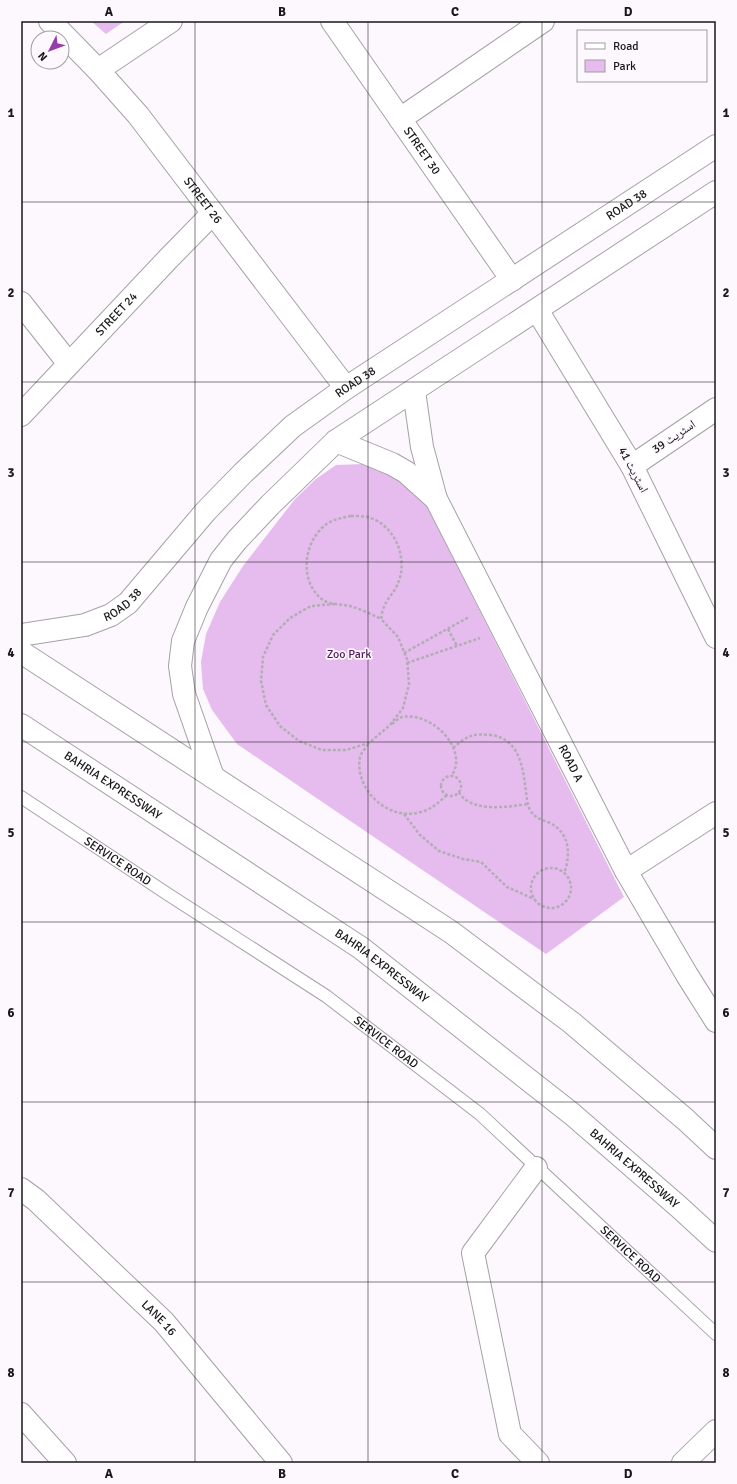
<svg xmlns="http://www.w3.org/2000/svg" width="737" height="1484" font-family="Signika,'Noto Naskh Arabic',sans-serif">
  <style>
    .green { fill: #e6bcef }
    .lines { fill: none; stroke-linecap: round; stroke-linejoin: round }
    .service-casing { stroke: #a6a1a7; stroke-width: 14 }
    .minor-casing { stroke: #a6a1a7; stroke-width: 24 }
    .secondary-casing { stroke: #a6a1a7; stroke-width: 24 }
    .path { stroke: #b2adb3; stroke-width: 2.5; stroke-dasharray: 3 2; stroke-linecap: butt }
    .service { stroke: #fff; stroke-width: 12 }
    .minor { stroke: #fff; stroke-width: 22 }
    .secondary { stroke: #fff; stroke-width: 22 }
    .grid { fill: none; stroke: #19171a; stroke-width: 1; stroke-opacity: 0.55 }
    .labels { text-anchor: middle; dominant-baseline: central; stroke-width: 3.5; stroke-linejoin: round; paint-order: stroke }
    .street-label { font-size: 12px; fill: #19171a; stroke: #fdf7fe }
    .park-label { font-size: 12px; fill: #51185d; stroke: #fdf7fe }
    .neatline { fill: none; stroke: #19171a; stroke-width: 1.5 }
    .grid-label { font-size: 13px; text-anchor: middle; font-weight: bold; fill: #19171a }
  </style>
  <rect width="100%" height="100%" fill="#fdf7fe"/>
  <!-- green -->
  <path class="green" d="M 91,21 L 125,21 L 106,34 Z
    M 364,464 C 387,472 404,484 423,499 L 624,897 L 546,954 L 237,744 L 212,710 L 203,689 L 201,662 L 206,634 L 220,602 L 243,566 L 295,499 L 316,479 L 336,465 Z"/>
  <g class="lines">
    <defs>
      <g id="service">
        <path id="s1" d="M 21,797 L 169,895 L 326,996 L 480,1114 L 716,1334"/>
      </g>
      <g id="minor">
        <path id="s2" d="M 50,21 L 98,70 L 138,115 L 346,388"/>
        <path id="s3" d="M 332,21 L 512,280"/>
        <path d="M 98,70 L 171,21"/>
        <path d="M 400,119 L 543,21"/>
        <path d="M 21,303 L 69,364"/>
        <path d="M 537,310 L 632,466 L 716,637"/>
        <path id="s4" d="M 21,415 L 168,259 L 213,213"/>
        <path d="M 632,466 L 716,409"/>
        <path d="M 626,871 L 716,813"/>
        <path d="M 536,1168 L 473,1253 L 510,1434 L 538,1463"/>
        <path id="s5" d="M 21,1189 L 36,1200 L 164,1322 L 281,1463"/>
        <path d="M 21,1414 L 65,1463"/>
        <path d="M 683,1463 L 716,1431"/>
      </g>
      <g id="secondary">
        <path id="s6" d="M 414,391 L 422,447 L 436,499 L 626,871 L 687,975 L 716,1021"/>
        <path d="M 336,441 L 392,464 L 406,472 L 436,499"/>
        <path id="s7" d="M 21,635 L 85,625 L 111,615 L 128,603 L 206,511 L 243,473 L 293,426 L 346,388 L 716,146"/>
        <path d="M 21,652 L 451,932 L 572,1023 L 686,1120 L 716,1148"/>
        <path id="s8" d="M 21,725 L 361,948 L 572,1114 L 679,1207 L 716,1241"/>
        <path d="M 213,777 L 184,694 L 180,666 L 183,641 L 197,607 L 221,560 L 237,540 L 270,505 L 336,441 L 716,192"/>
      </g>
    </defs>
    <!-- service casing -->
    <use href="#service" class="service-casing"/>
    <!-- minor casing -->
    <use href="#minor" class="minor-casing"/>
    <!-- secondary casing -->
    <use href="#secondary" class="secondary-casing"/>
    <!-- path -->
    <path class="path" d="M 351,516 C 356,516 362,516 367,517 C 394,523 409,558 398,583 C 395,592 387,598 384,607 C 382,610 382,615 381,619 C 371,614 360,609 350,606 C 342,604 330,605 323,600 C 300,583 303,547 321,529 C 329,520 340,518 351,516 Z
      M 335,604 L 311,606 L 290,618 L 273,635 L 263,657 L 261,681 L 266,705 L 280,726 L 299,741 L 322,750 L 346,750 L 369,743 L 390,725 L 403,708 L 409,684 L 407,659 L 398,637 L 381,619
      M 448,629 L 457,646
      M 404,653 L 469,617
      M 407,663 L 480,638
      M 392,724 C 395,722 399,718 402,717 C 427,712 459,739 456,765 C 455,769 453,773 452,777
      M 368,744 C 366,748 361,753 360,757 C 354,790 389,822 421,812 C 432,809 439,802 447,795
      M 453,748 C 467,736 472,733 491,735 C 520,739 523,768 526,792 C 527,798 527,804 530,810 C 536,819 541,819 550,823 C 570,833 571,855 564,873
      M441 786a10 10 0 1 1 20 0a10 10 0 1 1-20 0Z
      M 459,792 C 470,813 508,807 528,804
      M 404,814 L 420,835 L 439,851 L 463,859 L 481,862 L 507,887 L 534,899
      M531 888a20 20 0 1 1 40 0a20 20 0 1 1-40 0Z"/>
    <!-- service -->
    <use href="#service" class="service"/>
    <!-- minor -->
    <use href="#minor" class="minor"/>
    <!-- secondary -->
    <use href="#secondary" class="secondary"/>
  </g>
  <!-- grid -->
  <path class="grid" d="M 195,21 L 195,1463M 368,21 L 368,1463M 542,21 L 542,1463M 21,202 L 716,202M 21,382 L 716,382M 21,562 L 716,562M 21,742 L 716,742M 21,922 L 716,922M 21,1102 L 716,1102M 21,1282 L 716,1282"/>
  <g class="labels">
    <!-- street labels -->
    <g class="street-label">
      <text stroke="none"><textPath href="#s3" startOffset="158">STREET 30</textPath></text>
      <text stroke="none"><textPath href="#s2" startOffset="236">STREET 26</textPath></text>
      <text stroke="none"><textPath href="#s7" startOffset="756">ROAD 38</textPath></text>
      <text stroke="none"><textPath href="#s4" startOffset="139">STREET 24</textPath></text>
      <text stroke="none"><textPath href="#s7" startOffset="432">ROAD 38</textPath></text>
      <text transform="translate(674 437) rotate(-34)">اسٹریٹ 39</text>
      <text transform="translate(633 470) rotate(62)">اسٹریٹ 41</text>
      <text stroke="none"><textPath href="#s7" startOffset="108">ROAD 38</textPath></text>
      <text stroke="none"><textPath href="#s6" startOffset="407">ROAD A</textPath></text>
      <text stroke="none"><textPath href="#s8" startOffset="110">BAHRIA EXPRESSWAY</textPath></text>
      <text stroke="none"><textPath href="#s1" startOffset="116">SERVICE ROAD</textPath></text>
      <text stroke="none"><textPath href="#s8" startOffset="434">BAHRIA EXPRESSWAY</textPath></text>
      <text stroke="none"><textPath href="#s1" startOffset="440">SERVICE ROAD</textPath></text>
      <text stroke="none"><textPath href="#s8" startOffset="758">BAHRIA EXPRESSWAY</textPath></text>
      <text stroke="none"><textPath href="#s1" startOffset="764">SERVICE ROAD</textPath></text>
      <text stroke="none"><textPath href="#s5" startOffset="189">LANE 16</textPath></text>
    </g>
    <!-- park labels -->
    <g class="park-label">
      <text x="349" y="654">Zoo Park</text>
    </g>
  </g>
  <!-- border -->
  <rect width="737" height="1484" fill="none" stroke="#fdf7fe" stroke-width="44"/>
  <!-- legend -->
  <rect x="577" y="30" width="130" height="52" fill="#fdf7fe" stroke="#a29da3"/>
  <rect x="585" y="43" width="20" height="6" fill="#ffffff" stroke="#a29da3"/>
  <text x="613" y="50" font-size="12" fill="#19171a">Road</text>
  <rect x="585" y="60" width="20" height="12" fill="#e6bcef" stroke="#a29da3"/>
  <text x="613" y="70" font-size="12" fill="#19171a">Park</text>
  <!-- north arrow -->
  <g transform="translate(50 50) rotate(228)"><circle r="19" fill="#fdf7fe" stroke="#a29da3"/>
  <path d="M0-3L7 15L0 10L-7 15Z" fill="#973da9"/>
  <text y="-6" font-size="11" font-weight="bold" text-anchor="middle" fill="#19171a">N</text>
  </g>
  <rect x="22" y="22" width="693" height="1440" class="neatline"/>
  <g class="grid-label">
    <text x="109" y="16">A</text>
    <text x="282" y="16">B</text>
    <text x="455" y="16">C</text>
    <text x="628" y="16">D</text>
    <text x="11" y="117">1</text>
    <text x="726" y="117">1</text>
    <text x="11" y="297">2</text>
    <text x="726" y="297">2</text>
    <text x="11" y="477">3</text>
    <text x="726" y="477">3</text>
    <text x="11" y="657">4</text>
    <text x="726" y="657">4</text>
    <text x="11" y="837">5</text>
    <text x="726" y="837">5</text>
    <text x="11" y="1017">6</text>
    <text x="726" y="1017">6</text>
    <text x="11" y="1197">7</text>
    <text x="726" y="1197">7</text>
    <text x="11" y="1377">8</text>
    <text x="726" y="1377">8</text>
    <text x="109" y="1478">A</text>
    <text x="282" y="1478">B</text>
    <text x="455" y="1478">C</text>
    <text x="628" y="1478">D</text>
  </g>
</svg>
